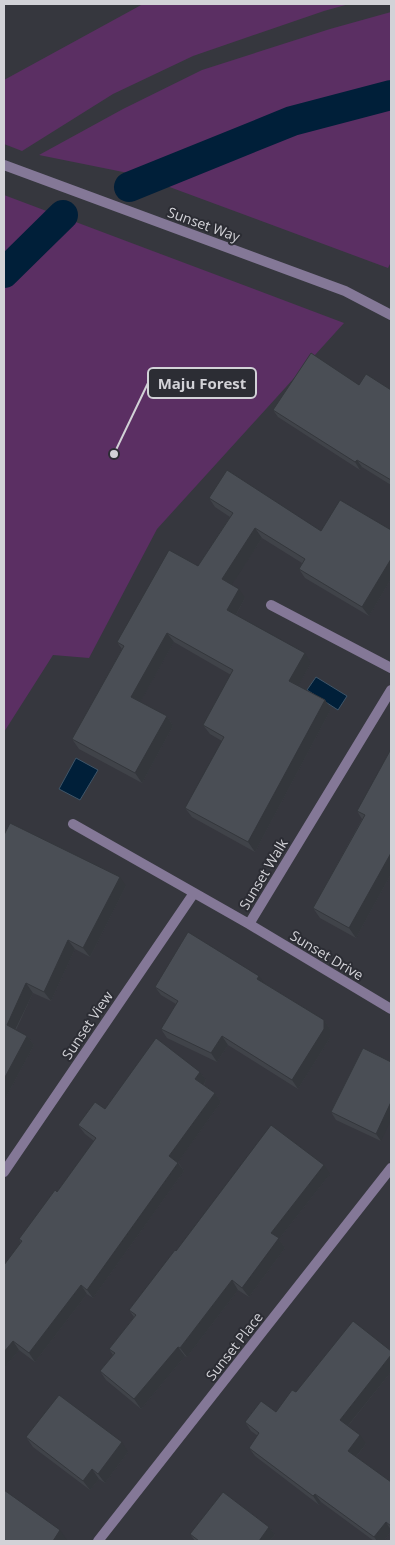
<svg xmlns="http://www.w3.org/2000/svg" width="395" height="1545" font-family="'Open Sans',sans-serif">
  <style>
    .green { fill: #5b2f63 }
    .water { fill: #001f39; stroke: #3f5568 }
    .lines { fill: none; stroke-linecap: round; stroke-linejoin: round }
    .canal { stroke: #001f39; stroke-width: 30 }
    .street { stroke: #847897; stroke-width: 10 }
    .wall { fill: #404349 }
    .shaded-wall { fill: #34373c }
    .building { fill: #4a4e55; stroke: #34373c }
    .labels { text-anchor: middle; dominant-baseline: central; stroke-width: 4; stroke-linejoin: round; paint-order: stroke }
    .street-label { font-size: 14px; fill: #d2d2d7; stroke: #2c2d34 }
    .leader { fill: none; stroke: #d2d2d7; stroke-width: 2 }
    .callout-dot { fill: #d2d2d7; stroke: #2c2d34; stroke-width: 2 }
    .callout { fill: #2c2d34; stroke: #d2d2d7; stroke-width: 2 }
    .callout-label { font-size: 15px; text-anchor: middle; font-weight: bold; fill: #d2d2d7 }
  </style>
  <rect width="100%" height="100%" fill="#36373e"/>
  <!-- green -->
  <path class="green" d="M 143,4 L 349,4 L 324,11 L 193,56 L 113,94 L 22,151 L 4,144 L 4,80 Z
    M 391,12 L 391,88 L 287,116 L 143,176 L 39,155 L 123,109 L 202,70 L 330,29 Z
    M 391,100 L 391,262 L 388,268 L 156,182 L 295,126 Z
    M 4,195 L 344,323 L 157,529 L 89,658 L 53,655 L 4,732 Z"/>
  <!-- water -->
  <path class="water" d="M 316,677 L 347,696 L 338,710 L 307,690 Z
    M 76,758 L 98,770 L 80,800 L 59,789 Z"/>
  <g class="lines">
    <!-- canal -->
    <path class="canal" d="M 129,187 L 292,121 L 391,95
      M 4,273 L 63,215"/>
    <!-- street -->
    <path class="street" d="M 4,165 L 345,291 L 391,315
      M 271,605 L 391,668
      M 73,824 L 249,924 L 391,1009
      M 249,924 L 391,690
      M 4,1172 L 194,893
      M 98,1541 L 391,1168"/>
  </g>
  <!-- wall -->
  <path class="wall" d="M 359,385 L 391,390 L 391,485 L 362,467 L 360,470 L 278,417 L 273,410 Z
    M 209,498 L 321,531 L 391,530 L 391,579 L 369,616 L 305,578 L 299,569 L 302,563 L 262,538 L 231,585 L 245,598 L 236,615 L 311,663 L 298,686 L 325,700 L 331,709 L 255,852 L 192,817 L 185,808 L 222,741 L 210,734 L 203,725 L 231,675 L 174,642 L 140,702 L 167,716 L 173,726 L 142,783 L 79,749 L 72,739 L 122,649 L 117,642 L 198,566 L 230,517 L 215,507 Z
    M 391,749 L 391,874 L 356,938 L 320,918 L 313,908 L 362,819 L 357,811 Z
    M 4,835 L 126,886 L 90,957 L 75,949 L 51,1001 L 33,993 L 16,1030 L 27,1036 L 34,1045 L 4,1101 Z
    M 264,983 L 324,1020 L 330,1029 L 330,1038 L 298,1089 L 228,1045 L 217,1062 L 167,1038 L 161,1029 L 176,1004 L 161,995 L 155,987 Z
    M 363,1048 L 381,1141 L 336,1120 L 331,1112 Z
    M 200,1072 L 206,1080 L 204,1085 L 215,1093 L 221,1102 L 178,1162 L 184,1171 L 93,1298 L 87,1294 L 35,1362 L 19,1350 L 4,1368 L 21,1243 L 19,1239 L 57,1192 L 94,1141 L 85,1134 L 78,1125 L 105,1109 Z
    M 330,1174 L 279,1239 L 285,1248 L 249,1297 L 238,1290 L 187,1357 L 185,1356 L 141,1409 L 106,1380 L 100,1371 L 113,1355 L 109,1349 L 134,1317 L 129,1310 L 176,1251 Z
    M 391,1351 L 391,1372 L 348,1426 L 366,1444 L 356,1457 L 391,1482 L 391,1531 L 384,1541 L 374,1541 L 321,1502 L 319,1505 L 255,1456 L 249,1448 L 258,1436 L 251,1431 L 245,1422 L 276,1412 L 296,1392 Z
    M 26,1437 L 128,1452 L 105,1483 L 99,1479 L 90,1490 L 33,1447 Z
    M 269,1527 L 275,1535 L 269,1541 L 195,1541 L 190,1534 Z"/>
  <!-- shaded-wall -->
  <path class="shaded-wall" d="M 357,460 L 362,467 L 360,470 L 355,462 Z
    M 255,528 L 262,538 L 229,589 L 222,579 Z
    M 391,559 L 391,579 L 369,616 L 362,607 Z
    M 239,589 L 245,598 L 233,620 L 227,610 Z
    M 167,633 L 174,642 L 138,706 L 131,697 Z
    M 305,653 L 311,663 L 296,690 L 289,681 Z
    M 325,700 L 331,709 L 255,852 L 248,842 Z
    M 167,716 L 173,726 L 142,783 L 135,773 Z
    M 391,853 L 391,874 L 356,938 L 349,928 Z
    M 120,877 L 126,886 L 90,957 L 83,948 Z
    M 68,940 L 75,949 L 51,1001 L 44,992 Z
    M 259,976 L 265,984 L 257,979 Z
    M 26,983 L 33,993 L 13,1034 L 7,1025 Z
    M 324,1020 L 330,1029 L 330,1038 L 298,1089 L 292,1080 Z
    M 27,1036 L 34,1045 L 4,1101 L 4,1079 Z
    M 222,1036 L 228,1045 L 217,1062 L 211,1053 Z
    M 200,1072 L 206,1080 L 202,1088 L 195,1079 Z
    M 215,1093 L 221,1102 L 176,1165 L 169,1156 Z
    M 391,1102 L 391,1120 L 381,1141 L 376,1134 Z
    M 178,1163 L 184,1171 L 93,1298 L 87,1290 Z
    M 324,1165 L 330,1174 L 279,1239 L 285,1248 L 249,1297 L 242,1288 L 271,1233 Z
    M 232,1280 L 238,1290 L 187,1357 L 180,1348 Z
    M 81,1285 L 87,1294 L 35,1362 L 29,1353 Z
    M 13,1341 L 19,1350 L 4,1368 L 4,1352 Z
    M 178,1347 L 185,1356 L 141,1409 L 134,1399 Z
    M 391,1355 L 391,1372 L 346,1428 L 340,1420 Z
    M 360,1435 L 366,1444 L 354,1459 L 348,1451 Z
    M 122,1442 L 128,1452 L 105,1483 L 98,1474 Z
    M 92,1469 L 99,1479 L 90,1490 L 83,1481 Z
    M 315,1494 L 321,1502 L 319,1505 L 313,1496 Z
    M 386,1522 L 391,1530 L 391,1531 L 384,1541 L 377,1541 L 374,1537 Z
    M 269,1527 L 275,1535 L 269,1541 L 259,1541 Z
    M 60,1530 L 67,1540 L 66,1541 L 53,1541 Z"/>
  <!-- building -->
  <path class="building" d="M 311,353 L 359,385 L 366,374 L 391,390 L 391,480 L 357,460 L 355,462 L 273,410 Z
    M 227,470 L 321,531 L 340,500 L 391,530 L 391,559 L 362,607 L 299,569 L 305,559 L 255,528 L 222,579 L 239,589 L 227,610 L 305,653 L 289,681 L 325,700 L 248,842 L 185,808 L 224,737 L 203,725 L 233,670 L 167,633 L 131,697 L 167,716 L 135,773 L 72,739 L 124,646 L 117,642 L 169,550 L 198,566 L 233,513 L 209,498 Z
    M 391,749 L 391,853 L 349,928 L 313,908 L 365,815 L 357,811 Z
    M 10,823 L 120,877 L 83,948 L 68,940 L 44,992 L 26,983 L 7,1025 L 27,1036 L 4,1079 L 4,835 Z
    M 188,932 L 259,976 L 257,979 L 324,1020 L 324,1029 L 292,1080 L 222,1036 L 211,1053 L 161,1029 L 178,1001 L 155,987 Z
    M 156,1038 L 200,1072 L 195,1079 L 215,1093 L 169,1156 L 178,1163 L 87,1290 L 81,1285 L 29,1353 L 13,1341 L 4,1352 L 4,1265 L 22,1241 L 19,1239 L 55,1190 L 57,1192 L 96,1138 L 78,1125 L 95,1102 L 105,1109 Z
    M 363,1048 L 391,1062 L 391,1102 L 376,1134 L 331,1112 Z
    M 271,1125 L 324,1165 L 271,1233 L 279,1238 L 242,1288 L 232,1280 L 180,1348 L 178,1347 L 134,1399 L 100,1371 L 115,1353 L 109,1349 L 136,1315 L 129,1310 L 175,1250 L 176,1251 Z
    M 353,1321 L 391,1351 L 391,1355 L 340,1420 L 360,1435 L 348,1451 L 391,1482 L 391,1526 L 386,1522 L 374,1537 L 315,1494 L 313,1496 L 249,1448 L 259,1433 L 245,1422 L 261,1401 L 276,1412 L 292,1390 L 296,1392 Z
    M 59,1395 L 122,1442 L 98,1474 L 92,1469 L 83,1481 L 26,1437 Z
    M 4,1490 L 60,1530 L 53,1541 L 4,1541 Z
    M 223,1492 L 269,1527 L 259,1541 L 199,1541 L 190,1534 Z"/>
  <g class="labels">
    <!-- street labels -->
    <g class="street-label">
      <text transform="translate(204 224) rotate(20)">Sunset Way</text>
      <text transform="translate(263 874) rotate(-59)">Sunset Walk</text>
      <text transform="translate(327 955) rotate(31)">Sunset Drive</text>
      <text transform="translate(87 1025) rotate(-56)">Sunset View</text>
      <text transform="translate(234 1346) rotate(-52)">Sunset Place</text>
    </g>
  </g>
  <!-- callouts -->
  <path class="leader" d="M114 454L148 383"/>
  <circle class="callout-dot" cx="114" cy="454" r="5"/>
  <rect class="callout" x="148" y="368" width="108" height="30" rx="5"/>
  <g class="callout-label">
    <text x="202" y="389">Maju Forest</text>
  </g>
  <!-- border -->
  <rect width="395" height="1545" fill="none" stroke="#d2d2d7" stroke-width="10"/>
</svg>
